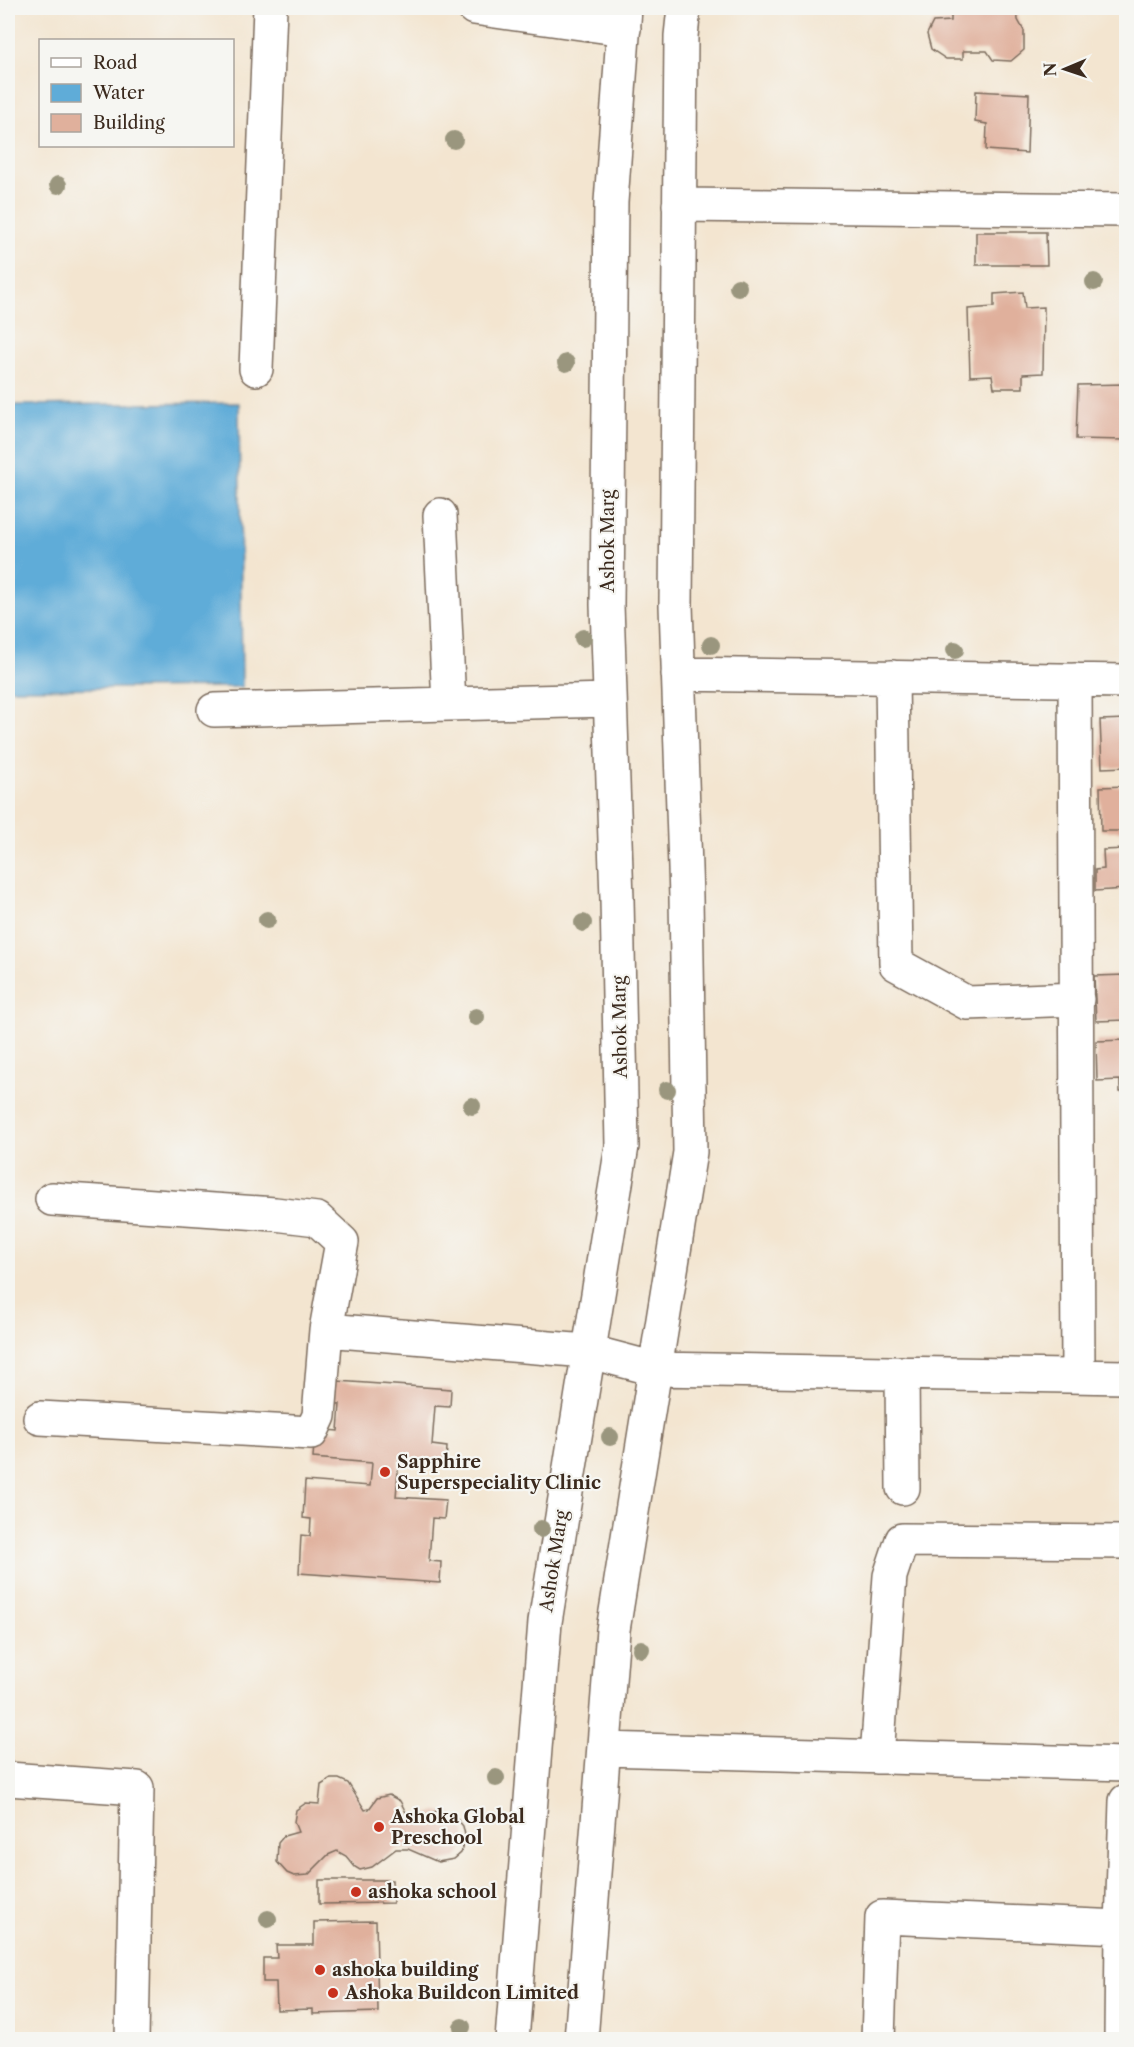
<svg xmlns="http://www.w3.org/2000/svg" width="1134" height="2047" font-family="'Libre Caslon Text',serif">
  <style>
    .water { fill: #5facd8; stroke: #4d6b7b; stroke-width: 1.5 }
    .building { fill: #e0b09c }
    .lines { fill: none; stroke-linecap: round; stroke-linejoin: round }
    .minor-casing { stroke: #7b6b5c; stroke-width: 36 }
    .minor { stroke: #fff; stroke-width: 33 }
    .tree { fill: #9a967e }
    .poi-dot { fill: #c8321e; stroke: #f6f6f2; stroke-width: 2 }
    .labels { text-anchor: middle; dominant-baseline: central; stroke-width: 4.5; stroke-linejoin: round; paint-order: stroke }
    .street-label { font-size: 18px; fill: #3b2a1e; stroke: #f6f6f2 }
    .poi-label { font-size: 18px; font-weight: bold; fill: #3b2a1e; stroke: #f6f6f2; text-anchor: start }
  </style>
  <rect width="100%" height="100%" fill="#f6f6f2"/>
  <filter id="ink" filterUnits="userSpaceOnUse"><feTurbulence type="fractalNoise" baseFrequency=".0167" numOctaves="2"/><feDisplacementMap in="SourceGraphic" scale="12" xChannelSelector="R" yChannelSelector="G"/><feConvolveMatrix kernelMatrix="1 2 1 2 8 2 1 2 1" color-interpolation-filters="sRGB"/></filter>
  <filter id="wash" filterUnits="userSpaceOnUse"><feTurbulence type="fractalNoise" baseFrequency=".008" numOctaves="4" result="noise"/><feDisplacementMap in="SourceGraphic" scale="24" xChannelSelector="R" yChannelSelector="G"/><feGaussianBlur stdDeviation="1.35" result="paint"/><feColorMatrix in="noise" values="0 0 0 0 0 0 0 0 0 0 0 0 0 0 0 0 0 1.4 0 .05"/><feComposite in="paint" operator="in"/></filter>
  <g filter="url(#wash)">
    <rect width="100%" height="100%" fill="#f3e5d0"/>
    <!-- water -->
    <path class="water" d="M 239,403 L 242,687 L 8,689 L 8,405 Z"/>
    <g id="blocks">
      <!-- building -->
      <path class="building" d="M 951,8 L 1017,8 L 1018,20 L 1024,31 L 1024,50 L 1011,61 L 993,60 L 987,51 L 963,51 L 963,59 L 946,59 L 931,49 L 927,34 L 933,22 L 951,21 Z
        M 976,91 L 1029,94 L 1027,153 L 986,150 L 987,124 L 975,122 Z
        M 976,232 L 1046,232 L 1047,265 L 976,265 Z
        M 1023,292 L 1025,308 L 1044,307 L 1043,373 L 1023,374 L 1023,388 L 994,388 L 992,375 L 970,376 L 968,309 L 994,307 L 994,294 Z
        M 1126,384 L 1126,440 L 1076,439 L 1078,385 Z
        M 1126,719 L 1126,767 L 1102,768 L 1100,720 Z
        M 1126,786 L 1126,831 L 1101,831 L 1100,787 Z
        M 1126,849 L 1126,889 L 1095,891 L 1095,870 L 1104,869 L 1103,850 Z
        M 1126,975 L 1126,1020 L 1096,1021 L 1094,976 Z
        M 1126,1040 L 1126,1092 L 1120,1092 L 1120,1080 L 1097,1081 L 1096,1041 Z
        M 323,1380 L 451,1389 L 450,1407 L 435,1406 L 432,1445 L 447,1447 L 446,1462 L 399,1459 L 396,1497 L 446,1500 L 444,1519 L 432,1518 L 429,1561 L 441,1562 L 440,1583 L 299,1573 L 301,1535 L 310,1536 L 311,1519 L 303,1518 L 305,1481 L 370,1486 L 372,1463 L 313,1458 L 315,1429 L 338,1431 L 340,1404 L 322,1403 Z
        M 331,1779 L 339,1779 L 348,1783 L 365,1810 L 369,1809 L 377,1798 L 389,1795 L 400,1801 L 410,1820 L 437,1811 L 453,1814 L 463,1826 L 465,1835 L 461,1853 L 454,1859 L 438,1862 L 408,1849 L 396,1849 L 372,1867 L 360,1870 L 355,1867 L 346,1856 L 337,1851 L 328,1855 L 308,1875 L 294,1876 L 287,1873 L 277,1862 L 278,1843 L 284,1836 L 298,1832 L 294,1822 L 296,1810 L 306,1803 L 319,1804 L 321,1785 Z
        M 319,1880 L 392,1880 L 393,1903 L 319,1904 Z
        M 376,1921 L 378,2012 L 313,2014 L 313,2009 L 277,2010 L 276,1982 L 263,1982 L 263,1958 L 277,1958 L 276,1945 L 314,1945 L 314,1922 Z"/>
    </g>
  </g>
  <g filter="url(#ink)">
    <use href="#blocks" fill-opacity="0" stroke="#7b6b5c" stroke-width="1.5"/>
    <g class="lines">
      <defs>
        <path id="minor" d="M 474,8 L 624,29
          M 679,205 L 1126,210
          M 256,369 L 270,8
          M 440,515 L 449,704
          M 678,674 L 1126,681
          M 892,677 L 896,964 L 967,1003 L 1077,999
          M 1075,680 L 1078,1376
          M 214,710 L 610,700
          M 326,1330 L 587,1351 L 655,1369 L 1126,1377
          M 902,1373 L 903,1488
          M 40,1418 L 311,1433 L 319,1416 L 326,1330 L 342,1242 L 317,1219 L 275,1214 L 52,1199
          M 604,1749 L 1126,1764
          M 877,1757 L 890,1576 L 902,1540 L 1126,1542
          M 8,1779 L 137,1788 L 132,2040
          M 1122,1927 L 1126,1801
          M 512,2040 L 545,1622 L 622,1146 L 617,899 L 607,605 L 611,202 L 625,8
          M 581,2040 L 613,1630 L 690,1152 L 686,897 L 676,605 L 681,36 L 684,8
          M 878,2040 L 882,1917 L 1122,1927 L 1121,2040"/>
      </defs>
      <!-- minor casing -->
      <use href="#minor" class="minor-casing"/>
      <!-- minor -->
      <use href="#minor" class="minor"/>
    </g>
    <!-- trees -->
    <g class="tree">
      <circle cx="454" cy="140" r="9"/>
      <circle cx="58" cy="185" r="9"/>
      <circle cx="1094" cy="282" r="9"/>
      <circle cx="738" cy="287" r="9"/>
      <circle cx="566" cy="363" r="9"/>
      <circle cx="583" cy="638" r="9"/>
      <circle cx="711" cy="645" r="9"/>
      <circle cx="955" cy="650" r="9"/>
      <circle cx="267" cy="920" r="9"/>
      <circle cx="583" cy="923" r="9"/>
      <circle cx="476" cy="1017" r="9"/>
      <circle cx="667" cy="1090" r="9"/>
      <circle cx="472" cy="1106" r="9"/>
      <circle cx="610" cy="1437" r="9"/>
      <circle cx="541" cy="1529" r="9"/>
      <circle cx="641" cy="1649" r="9"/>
      <circle cx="496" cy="1778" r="9"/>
      <circle cx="268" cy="1919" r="9"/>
      <circle cx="462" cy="2027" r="9"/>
    </g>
  </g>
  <!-- markers -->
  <g class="poi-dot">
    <circle cx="385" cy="1472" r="6"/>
    <circle cx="379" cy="1827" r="6"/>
    <circle cx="356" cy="1892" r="6"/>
    <circle cx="320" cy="1970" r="6"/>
    <circle cx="333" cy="1993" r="6"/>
  </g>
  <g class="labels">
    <!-- street labels -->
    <g class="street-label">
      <text transform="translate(608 541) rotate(-90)">Ashok Marg</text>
      <text transform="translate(620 1027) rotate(-91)">Ashok Marg</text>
      <text transform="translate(554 1561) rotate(-81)">Ashok Marg</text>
    </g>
    <!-- poi labels -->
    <g class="poi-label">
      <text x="397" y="1462">Sapphire<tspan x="397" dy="21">Superspeciality Clinic</tspan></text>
      <text x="391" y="1817">Ashoka Global<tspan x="391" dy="21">Preschool</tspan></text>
      <text x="368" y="1892">ashoka school</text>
      <text x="332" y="1970">ashoka building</text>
      <text x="345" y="1993">Ashoka Buildcon Limited</text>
    </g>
  </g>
  <!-- margin -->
  <rect width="1134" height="2047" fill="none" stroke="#f6f6f2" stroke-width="30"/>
  <!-- legend -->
  <rect x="39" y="39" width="195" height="108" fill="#f6f6f2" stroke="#aba49d" stroke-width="1.5"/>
  <rect x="51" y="58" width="30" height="9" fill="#ffffff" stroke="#aba49d" stroke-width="1.5"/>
  <text x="93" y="69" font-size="18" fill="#3b2a1e">Road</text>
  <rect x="51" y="84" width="30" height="18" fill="#5facd8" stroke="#aba49d" stroke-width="1.5"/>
  <text x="93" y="99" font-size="18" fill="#3b2a1e">Water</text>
  <rect x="51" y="114" width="30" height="18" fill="#e0b09c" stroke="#aba49d" stroke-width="1.5"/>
  <text x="93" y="129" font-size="18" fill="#3b2a1e">Building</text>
  <!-- north arrow -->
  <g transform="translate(1065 69) rotate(268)" stroke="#f6f6f2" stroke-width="4.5" paint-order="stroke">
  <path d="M0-4.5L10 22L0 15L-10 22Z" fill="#3b2a1e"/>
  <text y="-9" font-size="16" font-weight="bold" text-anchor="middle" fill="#3b2a1e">N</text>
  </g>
</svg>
